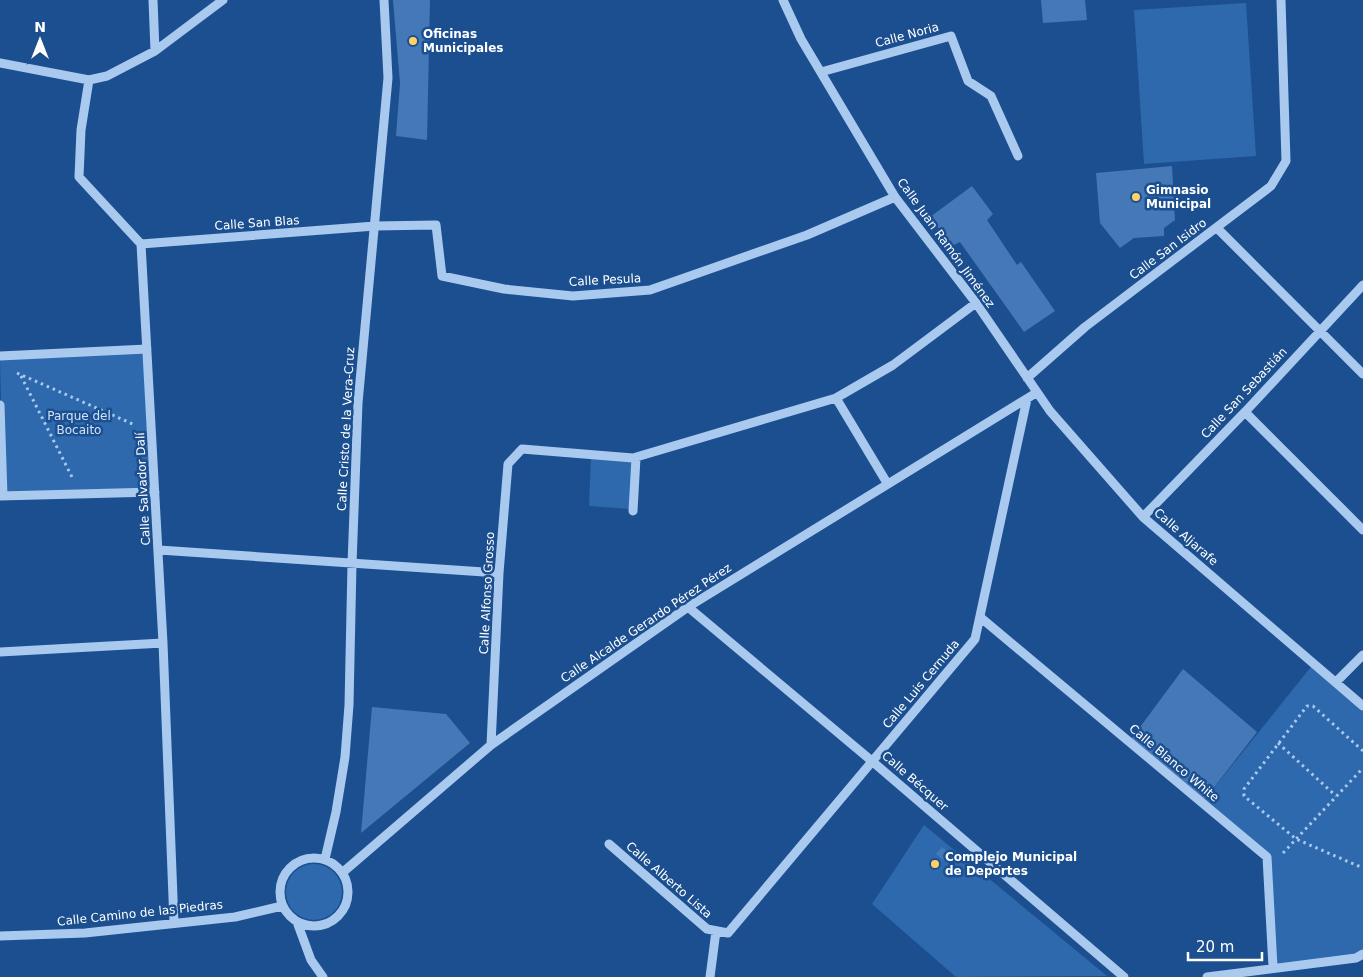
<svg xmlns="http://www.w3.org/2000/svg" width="1363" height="977" font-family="'DejaVu Sans',sans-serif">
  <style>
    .green { fill: #2e69ad }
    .building { fill: #4478b7 }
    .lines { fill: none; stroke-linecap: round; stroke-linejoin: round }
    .path { stroke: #a9c9ee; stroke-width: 3; stroke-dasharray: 2.5 4; stroke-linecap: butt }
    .minor { stroke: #a9c9ee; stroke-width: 9 }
    .poi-dot { fill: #ffd166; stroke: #1b4f8f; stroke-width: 2 }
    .labels { text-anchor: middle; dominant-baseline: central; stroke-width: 5; stroke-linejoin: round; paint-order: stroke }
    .poi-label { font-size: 12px; font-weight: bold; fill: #fff; stroke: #1b4f8f; text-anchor: start }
    .street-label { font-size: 12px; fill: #fff; stroke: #1b4f8f }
    .park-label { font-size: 12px; fill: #cfe3fa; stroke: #1b4f8f }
  </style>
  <rect width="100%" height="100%" fill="#1b4f8f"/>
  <!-- green -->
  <path class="green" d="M 1246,3 L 1256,156 L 1144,164 L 1134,10 Z
    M 147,349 L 155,492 L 3,496 L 0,356 Z
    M 591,455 L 633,458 L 630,509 L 589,506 Z
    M 1314,663 L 1363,706 L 1363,954 L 1273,967 L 1267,857 L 1202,803 Z
    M 924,825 L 1107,976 L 956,977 L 872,904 Z
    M286 892a28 28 0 1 1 56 0a28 28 0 1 1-56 0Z"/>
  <!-- building -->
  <path class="building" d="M 393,0 L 430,0 L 427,140 L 396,136 L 400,83 Z
    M 1041,0 L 1085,0 L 1087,20 L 1043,23 Z
    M 1172,166 L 1175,220 L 1164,228 L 1164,236 L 1134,238 L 1120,248 L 1100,223 L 1096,173 Z
    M 972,186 L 993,214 L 987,220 L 1017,265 L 1021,262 L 1055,311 L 1024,332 L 960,242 L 952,246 L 930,217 Z
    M 1183,669 L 1257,732 L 1202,803 L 1129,742 Z
    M 372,707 L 446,714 L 470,743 L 361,833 Z
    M 942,847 L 955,858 L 949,865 L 936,854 Z"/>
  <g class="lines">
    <!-- path -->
    <path class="path" d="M 17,373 L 135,425
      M 21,376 L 72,477
      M 1278,743 L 1336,796
      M 1363,751 L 1313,706 L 1307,706 L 1244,789 L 1244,796 L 1296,839 L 1363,868
      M 1283,853 L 1363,768"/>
    <!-- minor -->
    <path class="minor" d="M 153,0 L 155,51
      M 783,0 L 801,39 L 895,197 L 976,303 L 1050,411 L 1143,517 L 1363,706
      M 0,63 L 89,80 L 107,76 L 155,51 L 223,0
      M 821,72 L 951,36 L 968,81 L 991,96 L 1018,156
      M 89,80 L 81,130 L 79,177 L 141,244 L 163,643 L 174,923
      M 1217,228 L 1363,374
      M 141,244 L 375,226 L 436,225 L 442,276 L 504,289 L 573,296 L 650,290 L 807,235 L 895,197
      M 0,356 L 147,349
      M 1027,378 L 1085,327 L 1271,186 L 1286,161 L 1281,0
      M 836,398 L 887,483
      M 0,405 L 3,496
      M 1245,412 L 1363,530
      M 0,496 L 155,492
      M 633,511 L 636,458
      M 1143,517 L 1245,412 L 1363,285
      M 159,550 L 499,573
      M 688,607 L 873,762 L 1124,977
      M 980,617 L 1267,857 L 1273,967
      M 0,652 L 163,643
      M 1336,682 L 1363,655
      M 491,745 L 499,573 L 508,464 L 522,449 L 633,458 L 836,398 L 893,365 L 976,303
      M 609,844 L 707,929 L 728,933 L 975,639 L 1027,399
      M280 892a34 34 0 1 1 68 0a34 34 0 1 1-68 0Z
      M 325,859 L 336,812 L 345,757 L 349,705 L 352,564 L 358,403 L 388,78 L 384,0
      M 342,873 L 491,745 L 688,607 L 1036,393
      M 297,922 L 311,960 L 323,977
      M 0,936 L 85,933 L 235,917 L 282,906
      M 710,977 L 716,931
      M 1207,977 L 1356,958 L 1363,954"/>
  </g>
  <!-- markers -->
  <g class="poi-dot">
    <circle cx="413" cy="41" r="5"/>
    <circle cx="1136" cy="197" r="5"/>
    <circle cx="935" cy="864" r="5"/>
  </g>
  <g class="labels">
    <!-- poi labels -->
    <g class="poi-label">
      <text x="423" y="34">Oficinas<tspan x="423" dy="14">Municipales</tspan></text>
      <text x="1146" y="190">Gimnasio<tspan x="1146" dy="14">Municipal</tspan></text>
      <text x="945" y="857">Complejo Municipal<tspan x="945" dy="14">de Deportes</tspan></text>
    </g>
    <!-- street labels -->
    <g class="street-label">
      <text transform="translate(907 35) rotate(-15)">Calle Noria</text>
      <text transform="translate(257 223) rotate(-4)">Calle San Blas</text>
      <text transform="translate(946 243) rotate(54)">Calle Juan Ramón Jiménez</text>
      <text transform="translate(1168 249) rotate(-37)">Calle San Isidro</text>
      <text transform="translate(605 280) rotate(-3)">Calle Pesula</text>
      <text transform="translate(1244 393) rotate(-47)">Calle San Sebastián</text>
      <text transform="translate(346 429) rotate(-87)">Calle Cristo de la Vera-Cruz</text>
      <text transform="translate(143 489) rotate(-93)">Calle Salvador Dalí</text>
      <text transform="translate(1186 537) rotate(41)">Calle Aljarafe</text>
      <text transform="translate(487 593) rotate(-87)">Calle Alfonso Grosso</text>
      <text transform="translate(646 623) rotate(-34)">Calle Alcalde Gerardo Pérez Pérez</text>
      <text transform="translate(921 684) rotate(-50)">Calle Luis Cernuda</text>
      <text transform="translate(1174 763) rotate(40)">Calle Blanco White</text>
      <text transform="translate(915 781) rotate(41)">Calle Bécquer</text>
      <text transform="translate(669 880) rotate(41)">Calle Alberto Lista</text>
      <text transform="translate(140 913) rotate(-6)">Calle Camino de las Piedras</text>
    </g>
    <!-- park labels -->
    <g class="park-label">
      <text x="79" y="416">Parque del<tspan x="79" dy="14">Bocaito</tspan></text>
    </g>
  </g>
  <!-- north arrow -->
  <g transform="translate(40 40)" stroke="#1b4f8f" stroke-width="4" paint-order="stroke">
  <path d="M0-4L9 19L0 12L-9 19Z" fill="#ffffff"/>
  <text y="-8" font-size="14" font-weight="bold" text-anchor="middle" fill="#ffffff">N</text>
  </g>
  <!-- scale -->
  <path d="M1188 952v8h74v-8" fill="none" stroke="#ffffff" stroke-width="2.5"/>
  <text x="1196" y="952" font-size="15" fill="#ffffff" stroke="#1b4f8f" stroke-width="4" paint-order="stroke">20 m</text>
</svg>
